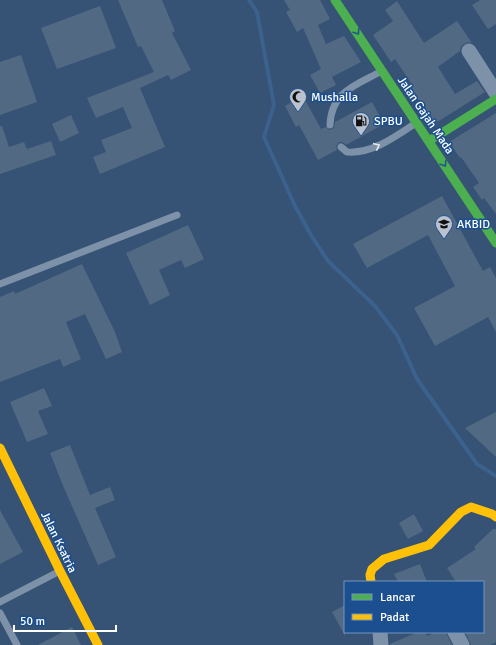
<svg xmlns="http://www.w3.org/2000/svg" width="496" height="645" viewBox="0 0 496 645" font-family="Signika,sans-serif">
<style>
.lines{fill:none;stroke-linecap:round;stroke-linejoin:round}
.stream{stroke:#3b618d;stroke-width:4}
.building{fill:#526984}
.lane{stroke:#7d92a8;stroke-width:7}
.street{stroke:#7d92a8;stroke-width:15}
.fast{stroke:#4caf50;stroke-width:9}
.slow{stroke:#ffc107;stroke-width:9}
.oneway{stroke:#205989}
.oneway2{stroke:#e5e9ee}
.labels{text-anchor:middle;stroke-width:3;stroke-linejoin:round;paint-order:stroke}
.poi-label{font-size:12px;fill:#fff;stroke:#1b4f8f;text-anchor:start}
.street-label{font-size:12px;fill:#fff;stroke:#1b4f8f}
</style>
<rect width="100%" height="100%" fill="#365274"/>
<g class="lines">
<path class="stream" d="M 249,0 L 257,12 L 274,105 L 264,137 L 295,206 L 311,235 L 328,261 L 375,306 L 397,335 L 417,379 L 477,464 L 496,476"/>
</g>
<g class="building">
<path d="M 118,0 L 162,0 L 175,31 L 172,33 L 191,70 L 171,80 L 168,75 L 140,88 L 165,147 L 100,174 L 93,157 L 106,152 L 101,140 L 132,128 L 123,107 L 96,118 L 87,98 L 154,72 L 141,46 L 138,47 Z"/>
<path d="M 284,0 L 320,0 L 330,19 L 318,25 L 326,44 L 344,36 L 361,62 L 332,77 L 336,85 L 320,93 L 310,75 L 321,69 L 303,28 L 297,32 L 286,12 L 290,10 Z"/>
<path d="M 480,0 L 496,0 L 496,24 L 488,29 L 472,5 Z"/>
<path d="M 397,1 L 424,43 L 457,21 L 472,43 L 468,42 L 464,44 L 461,47 L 460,51 L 438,67 L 455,94 L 477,81 L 485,92 L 434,124 L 418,99 L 416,100 L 407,86 L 411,83 L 395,59 L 391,62 L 373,35 L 393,21 L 385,10 Z"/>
<path d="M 100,6 L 116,48 L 57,69 L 41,28 Z"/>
<path d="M 21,55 L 37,102 L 0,115 L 0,62 Z"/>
<path d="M 303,96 L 321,129 L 326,127 L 329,130 L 332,129 L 334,128 L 335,122 L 372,102 L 384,124 L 346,145 L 342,142 L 339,142 L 336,146 L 337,150 L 318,160 L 299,125 L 296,127 L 285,106 Z"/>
<path d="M 496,113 L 496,214 L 484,198 L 482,200 L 473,187 L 479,183 L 461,157 L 460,158 L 449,142 Z"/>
<path d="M 71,115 L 79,133 L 60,142 L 52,124 Z"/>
<path d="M 0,126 L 2,126 L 9,147 L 24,142 L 27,149 L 51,141 L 56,155 L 0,174 Z"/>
<path d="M 442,196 L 483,271 L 490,267 L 496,278 L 496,332 L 488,317 L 435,346 L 414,308 L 455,286 L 428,235 L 367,268 L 353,244 Z"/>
<path d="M 188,225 L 204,259 L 185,268 L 181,260 L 159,270 L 170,295 L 150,305 L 126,253 Z"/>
<path d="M 82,264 L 115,332 L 122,352 L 106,359 L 85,314 L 66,322 L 81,359 L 63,367 L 60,359 L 0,382 L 0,297 L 14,291 L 15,294 Z"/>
<path d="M 44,388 L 52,406 L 38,411 L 48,434 L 27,442 L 10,402 Z"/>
<path d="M 496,412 L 496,457 L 465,428 Z"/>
<path d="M 70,445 L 90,495 L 110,487 L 115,500 L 95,508 L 116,557 L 98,565 L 64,488 L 50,453 Z"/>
<path d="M 0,510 L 23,552 L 0,564 Z"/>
<path d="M 414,514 L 423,531 L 408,539 L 399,523 Z"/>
<path d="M 493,529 L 496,529 L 496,642 L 490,645 L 471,645 L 465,632 L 483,632 L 483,582 L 456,582 L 447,568 L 476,549 L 474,547 Z"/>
<path d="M 420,564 L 427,582 L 398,582 L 394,574 Z"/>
<path d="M 345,605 L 345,636 L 332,612 Z"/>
<path d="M 72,627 L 81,645 L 38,645 Z"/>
<path d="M 418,632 L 425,632 L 427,636 L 436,632 L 446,632 L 452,645 L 390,645 L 390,644 Z"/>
</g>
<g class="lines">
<g class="lane">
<path d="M 330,125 C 331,92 356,85 380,72"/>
<path d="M 341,147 L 347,152 C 372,154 395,137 416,123"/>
<path d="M 0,284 L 177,215"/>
<path d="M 0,602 L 58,572"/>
<path d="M 0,613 L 17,645"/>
</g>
<g class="street">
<path d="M 469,51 L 496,93"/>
<path d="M 380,632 L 381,645"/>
<path d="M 455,632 L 462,645"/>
</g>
<g class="fast">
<path d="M 335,0 L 496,243"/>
<path d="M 429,141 L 496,99"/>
</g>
<g class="slow">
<path d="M 0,448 L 60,571 L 98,645"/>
<path d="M 371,582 L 370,575 L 372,569 L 384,559 L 429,545 L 461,512 L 471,507 L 492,514 L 496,517"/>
</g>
</g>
<defs><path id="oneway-chevron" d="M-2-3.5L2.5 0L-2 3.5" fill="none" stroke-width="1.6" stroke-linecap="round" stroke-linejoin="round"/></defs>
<g class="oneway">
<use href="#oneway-chevron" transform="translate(357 32) rotate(56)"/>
<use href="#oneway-chevron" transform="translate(444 164) rotate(57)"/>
</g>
<use class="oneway2" href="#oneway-chevron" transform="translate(377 146) rotate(-25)"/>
<defs>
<symbol id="mosque-pin" viewBox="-11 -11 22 30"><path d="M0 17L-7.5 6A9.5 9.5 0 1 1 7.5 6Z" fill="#b9c2ce" stroke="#1b4f8f"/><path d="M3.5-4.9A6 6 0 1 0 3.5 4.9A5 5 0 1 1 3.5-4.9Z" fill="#111"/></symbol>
<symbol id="fuel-pin" viewBox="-11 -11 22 30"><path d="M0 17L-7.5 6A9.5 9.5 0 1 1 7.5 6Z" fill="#b9c2ce" stroke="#1b4f8f"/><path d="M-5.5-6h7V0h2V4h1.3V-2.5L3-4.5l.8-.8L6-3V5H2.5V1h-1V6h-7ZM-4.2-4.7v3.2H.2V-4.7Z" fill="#111"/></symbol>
<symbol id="university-pin" viewBox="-11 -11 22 30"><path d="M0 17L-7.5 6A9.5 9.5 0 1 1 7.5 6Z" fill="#b9c2ce" stroke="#1b4f8f"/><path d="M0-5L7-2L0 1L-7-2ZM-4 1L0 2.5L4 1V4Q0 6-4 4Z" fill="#111"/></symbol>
</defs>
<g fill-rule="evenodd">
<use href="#mosque-pin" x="288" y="87" width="20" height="27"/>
<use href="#fuel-pin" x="351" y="111" width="20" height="27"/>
<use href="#university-pin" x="434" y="214" width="20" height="27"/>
</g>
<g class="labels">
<g class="poi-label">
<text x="311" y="101">Mushalla</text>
<text x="374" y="125">SPBU</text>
<text x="457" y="228">AKBID</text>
</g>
<g class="street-label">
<text transform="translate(426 115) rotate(56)" y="4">Jalan Gajah Mada</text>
<text transform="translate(59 542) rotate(64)" y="4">Jalan Ksatria</text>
</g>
</g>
<rect x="344" y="581" width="140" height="52" fill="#1b4f8f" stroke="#7695bc"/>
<rect x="352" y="594" width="20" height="6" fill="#4caf50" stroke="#7695bc"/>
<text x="380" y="601" font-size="12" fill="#ffffff">Lancar</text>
<rect x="352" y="614" width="20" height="6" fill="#ffc107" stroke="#7695bc"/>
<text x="380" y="621" font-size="12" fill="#ffffff">Padat</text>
<path d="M14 625v6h102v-6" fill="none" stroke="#ffffff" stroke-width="2"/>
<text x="20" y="625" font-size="12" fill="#ffffff" stroke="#1b4f8f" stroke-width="3" paint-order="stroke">50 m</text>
</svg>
